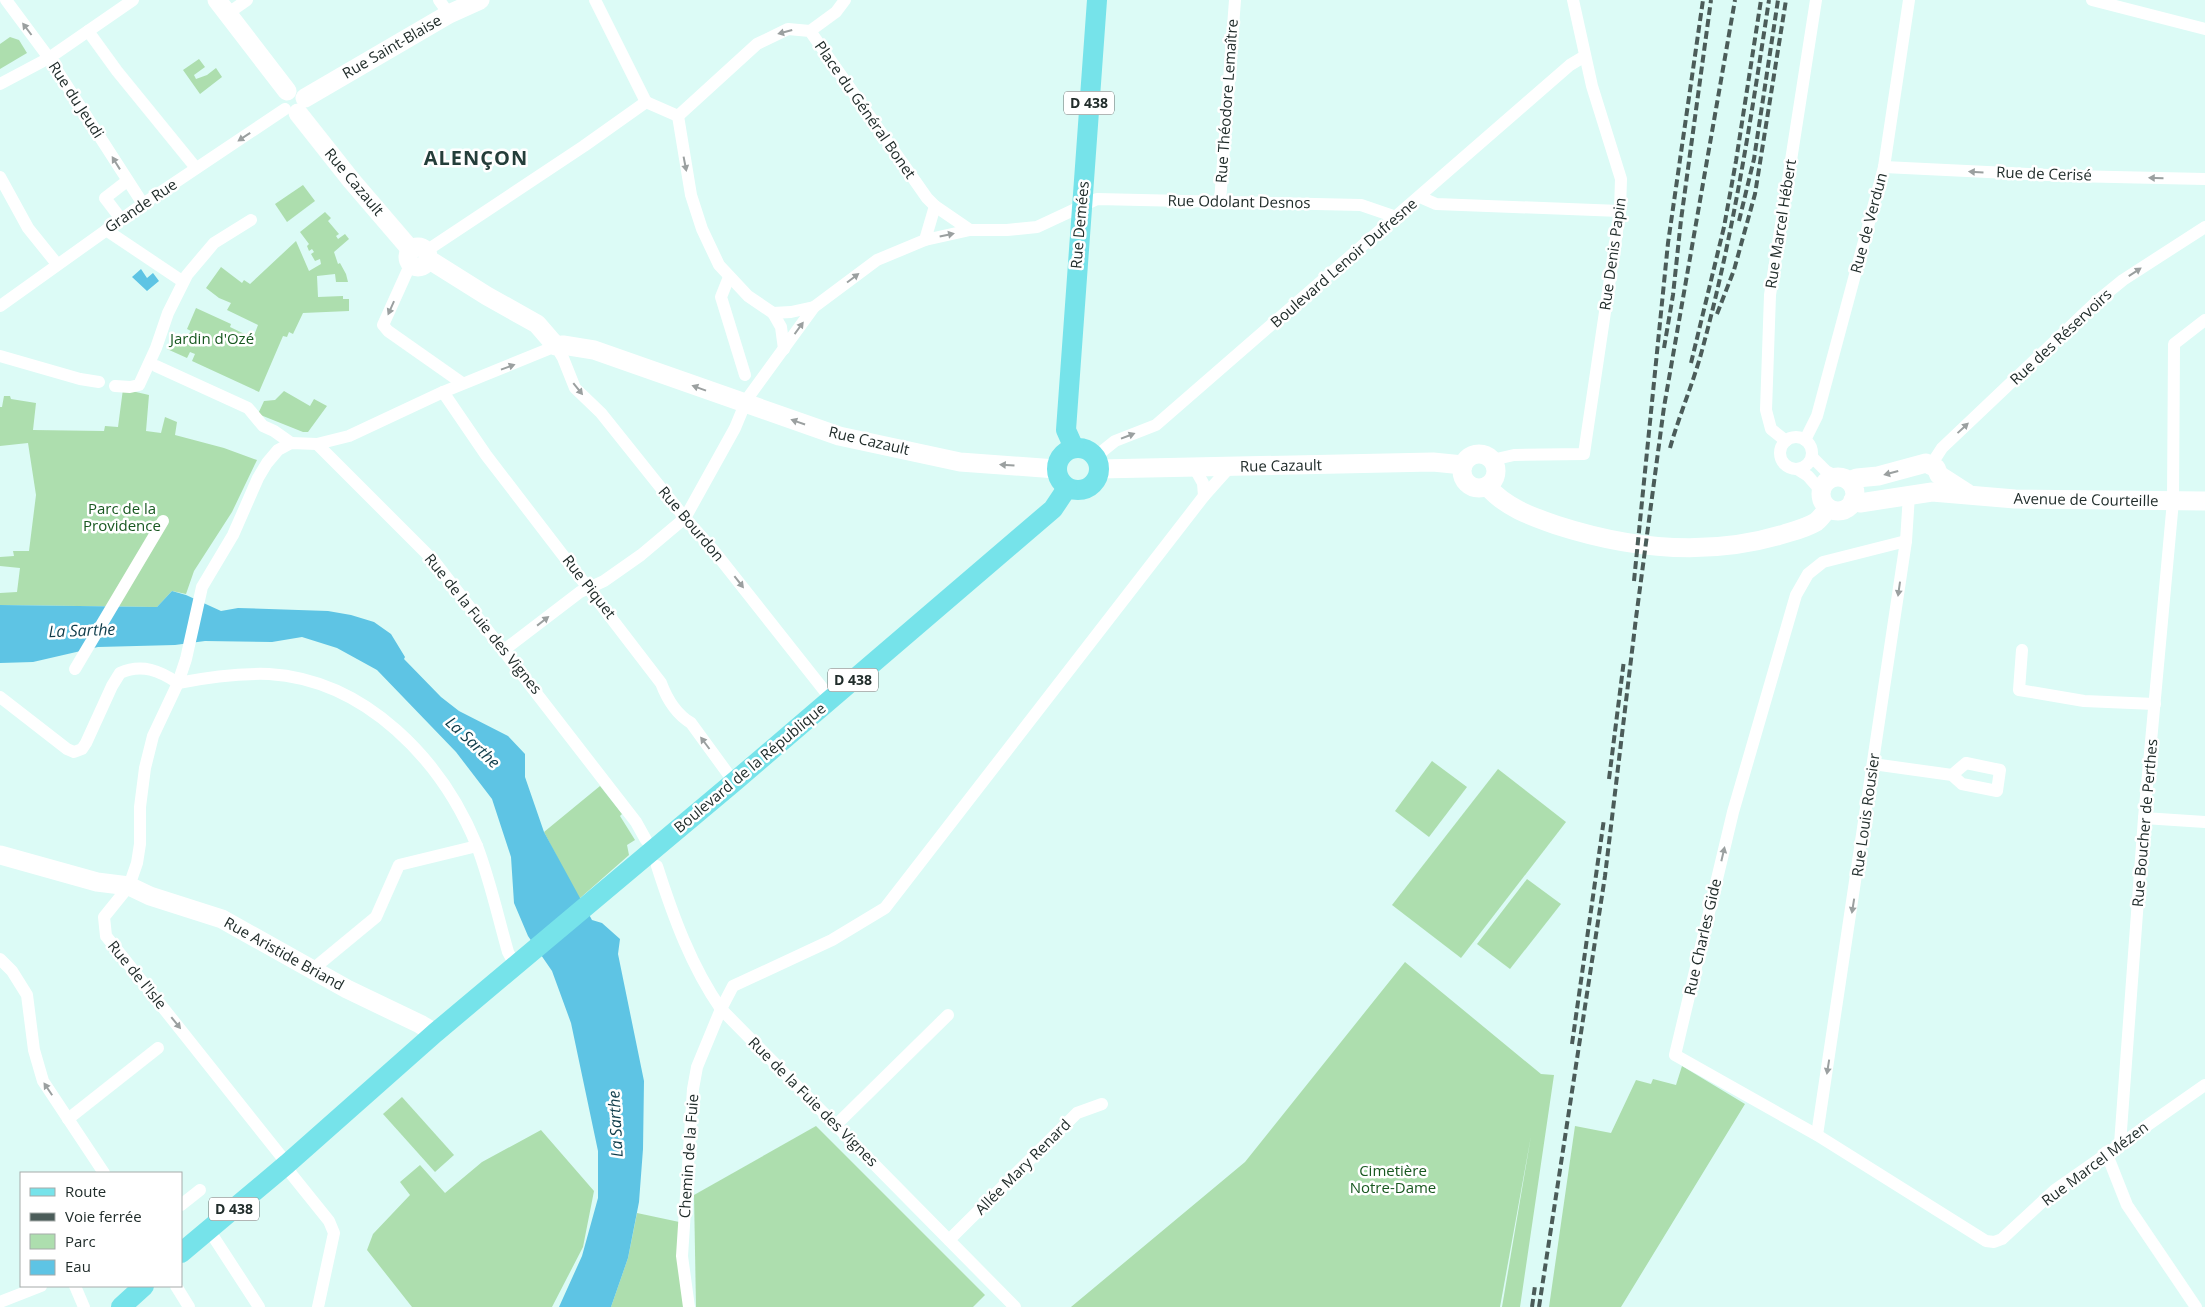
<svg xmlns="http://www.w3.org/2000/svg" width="2205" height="1307" viewBox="0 0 2205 1307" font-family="'Open Sans',sans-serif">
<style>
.green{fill:#addeae}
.water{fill:#5ec4e4}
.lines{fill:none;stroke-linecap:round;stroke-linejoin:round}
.street{stroke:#fff;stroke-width:12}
.secondary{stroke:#fff;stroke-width:19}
.primary{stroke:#76e3ea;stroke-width:20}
.rail{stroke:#4b5c59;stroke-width:4;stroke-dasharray:8 4;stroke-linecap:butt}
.oneway{fill:#9ba0a0}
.labels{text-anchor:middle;stroke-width:5;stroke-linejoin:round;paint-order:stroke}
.shield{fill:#fff;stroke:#646c6b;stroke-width:1}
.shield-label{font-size:14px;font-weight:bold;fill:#212d2b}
.street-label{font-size:15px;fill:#212d2b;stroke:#fff}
.park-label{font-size:15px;fill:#185820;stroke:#fff}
.water-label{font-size:16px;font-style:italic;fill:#0e3c4a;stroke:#fff}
.district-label{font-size:20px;font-weight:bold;letter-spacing:1px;fill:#243e3a;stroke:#fff}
</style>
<rect width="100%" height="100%" fill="#dcfbf6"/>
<g class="green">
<path d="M 10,37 L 19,40 L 27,53 L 0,69 L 0,44 Z"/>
<path d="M 199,59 L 205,67 L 194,75 L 196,79 L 207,75 L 216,68 L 222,77 L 200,94 L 183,70 Z"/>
<path d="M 303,185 L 315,201 L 287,222 L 275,204 Z"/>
<path d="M 325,212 L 331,218 L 328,221 L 339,234 L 336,236 L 338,239 L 345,234 L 349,239 L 334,252 L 338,264 L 340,263 L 346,274 L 348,282 L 336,282 L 335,274 L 317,276 L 318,297 L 343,296 L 343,299 L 349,299 L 349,311 L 303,313 L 293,334 L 289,332 L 287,337 L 283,336 L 259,392 L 192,361 L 195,354 L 190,352 L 187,358 L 167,349 L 170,342 L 179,346 L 184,335 L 187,337 L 191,331 L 187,329 L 196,308 L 231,324 L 230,327 L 253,338 L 258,325 L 227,310 L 231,303 L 219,298 L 206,288 L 221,267 L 242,283 L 244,280 L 250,284 L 296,241 L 309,271 L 321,264 L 320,259 L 315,261 L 311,254 L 314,252 L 312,249 L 309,251 L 307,246 L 309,244 L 300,232 Z"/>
<path d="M 123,389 L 149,395 L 146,431 L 161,433 L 165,417 L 177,422 L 175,435 L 224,448 L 257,460 L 232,512 L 194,571 L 186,594 L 172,591 L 157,607 L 0,605 L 0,593 L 17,592 L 20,568 L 0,566 L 0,557 L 14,556 L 13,551 L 29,551 L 36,495 L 28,443 L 0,446 L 0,407 L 2,407 L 4,396 L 10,396 L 11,399 L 36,403 L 33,430 L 104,431 L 105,426 L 118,427 Z"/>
<path d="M 284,391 L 310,406 L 314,399 L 327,406 L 308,432 L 303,432 L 258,414 L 264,401 L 275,400 Z"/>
<path d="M 1432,761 L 1467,787 L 1429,837 L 1395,811 Z"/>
<path d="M 1498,769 L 1566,822 L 1461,958 L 1392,905 Z"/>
<path d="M 600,786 L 622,814 L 620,816 L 635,840 L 627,845 L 629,855 L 579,899 L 544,832 Z"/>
<path d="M 1527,879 L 1561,904 L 1510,969 L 1477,944 Z"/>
<path d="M 1405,962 L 1541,1074 L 1554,1075 L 1520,1307 L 1502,1307 L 1531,1136 L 1500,1307 L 1071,1307 L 1245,1162 Z"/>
<path d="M 1682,1066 L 1745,1104 L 1621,1307 L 1549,1307 L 1575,1126 L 1611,1133 L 1636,1080 L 1651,1084 L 1653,1079 L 1676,1085 Z"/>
<path d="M 402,1097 L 454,1155 L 435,1172 L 383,1114 Z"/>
<path d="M 816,1126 L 985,1295 L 973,1307 L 696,1307 L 694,1195 Z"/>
<path d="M 541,1130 L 594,1191 L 583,1247 L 552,1307 L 412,1307 L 367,1250 L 373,1234 L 410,1195 L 400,1182 L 420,1165 L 445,1193 L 482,1162 Z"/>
<path d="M 637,1213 L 684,1223 L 689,1307 L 611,1307 L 628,1258 Z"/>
</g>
<g class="water">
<path d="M 141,269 L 147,278 L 153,273 L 159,281 L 147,291 L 132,277 Z"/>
<path d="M 172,591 L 186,595 L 221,611 L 238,608 L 328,611 L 351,615 L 374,622 L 391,634 L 405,657 L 404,659 L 441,697 L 459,711 L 508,736 L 525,754 L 525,777 L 544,832 L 592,920 L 602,923 L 620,939 L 618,954 L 644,1081 L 643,1149 L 639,1202 L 628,1258 L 611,1307 L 559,1307 L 582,1256 L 598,1198 L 598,1151 L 571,1023 L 552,971 L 528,936 L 514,903 L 511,857 L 492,799 L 456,752 L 377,670 L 337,648 L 302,637 L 272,642 L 205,641 L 175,645 L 98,647 L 33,662 L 0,663 L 0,605 L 157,607 Z"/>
</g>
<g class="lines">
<g class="street">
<path d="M 6,0 L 49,58 L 143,204"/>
<path d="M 439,0 L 449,14"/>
<path d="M 595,0 L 646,102"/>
<path d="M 2092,0 L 2205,29"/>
<path d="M 227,14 L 247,0"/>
<path d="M 88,31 L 117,71 L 196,168"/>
<path d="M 810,31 L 836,12 L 845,0"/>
<path d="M 0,84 L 49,58 L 133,0"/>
<path d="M 646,102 L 678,116"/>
<path d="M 678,116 L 691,195 L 702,229 L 719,265 L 748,296 L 773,313 L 791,312 L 814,307 L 877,260 L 925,240 L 970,230 L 1007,230 L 1037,227 L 1097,199 L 1361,205 L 1396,217"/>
<path d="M 678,116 L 757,44 L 788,29 L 810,31 L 927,198 L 935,206 L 970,230"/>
<path d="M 1884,167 L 2069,176 L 2205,179"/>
<path d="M 0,177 L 28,228 L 57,264"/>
<path d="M 1420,197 L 1436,204 L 1620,211"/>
<path d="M 1220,202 L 1235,0"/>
<path d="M 121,219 L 105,198 L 127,181"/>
<path d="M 106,230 L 182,281"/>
<path d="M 925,240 L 935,206"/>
<path d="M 426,251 L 584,146 L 646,102"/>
<path d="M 411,263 L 383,325 L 388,331 L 462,383"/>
<path d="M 729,277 L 721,297 L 745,375"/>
<path d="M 0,306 L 143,204 L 285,109"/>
<path d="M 773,313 L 781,327 L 784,349"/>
<path d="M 0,356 L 80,379 L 99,382"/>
<path d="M 156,366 L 248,408 L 263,426 L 274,431 L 291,443"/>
<path d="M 115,386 L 130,387 L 139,385 L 156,348 L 168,313 L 187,275 L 214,243 L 251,220"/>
<path d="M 443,392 L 486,455 L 661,683 C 667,699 676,714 691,723 L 734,782"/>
<circle cx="1796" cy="453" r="16"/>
<path d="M 1805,440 L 1817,416 L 1884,167 L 1909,0"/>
<path d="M 1786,441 L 1771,429 L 1766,410 L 1770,295 L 1816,0"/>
<path d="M 317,444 L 434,561 L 636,822 L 646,840"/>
<path d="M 1095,457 L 1115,441 L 1156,425 L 1570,65 L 1585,56"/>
<path d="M 1812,457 L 1826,471 L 1838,477"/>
<path d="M 1492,460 L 1514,455 L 1584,454 L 1586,440 L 1620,211 L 1621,179 L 1592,86 L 1573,0"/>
<path d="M 1931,465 L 1942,448 L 2096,302 L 2123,280 L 2205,227"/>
<path d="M 1195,469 L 1203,483 L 1204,496"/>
<path d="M 1797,469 L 1808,476 L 1821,491"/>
<path d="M 1906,541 L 1823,562 L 1808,574 L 1796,595 L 1733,812 L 1675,1055 L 1817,1135 L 1986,1241 L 1994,1242 L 2002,1239 L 2055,1190 L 2205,1085"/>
<path d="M 504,650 L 580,592 L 604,581 L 641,555 L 685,518 L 735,428 L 747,399 L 814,307"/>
<path d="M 2022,650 L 2019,690 L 2084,701 L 2155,704"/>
<path d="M 75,669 L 163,521"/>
<path d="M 178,683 C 208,677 238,673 269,674 C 366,680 442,760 477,846 C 490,880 498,917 508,952 L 515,965"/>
<path d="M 0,697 L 67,749 L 74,752 L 82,749 L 86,743 L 112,686 L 120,673 C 142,663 160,671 178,683"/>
<path d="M 1873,764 L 1952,775 L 1962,784 L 1997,791 L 2000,770 L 1966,763 L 1952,775"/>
<path d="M 2144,818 L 2205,822"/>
<path d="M 657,866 C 673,916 691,966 721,1009 L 1015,1307"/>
<path d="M 0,959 L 12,971 L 27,995 L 34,1050 L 43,1081 L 104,1173"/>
<path d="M 313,969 L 376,917 L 399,865 L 477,846"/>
<path d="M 68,1119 L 158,1048"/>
<path d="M 836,1125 L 948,1015"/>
<path d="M 1817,1135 L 1906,541 L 1909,495"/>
<path d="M 2120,1144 L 2144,818 L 2173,501 L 2174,344 L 2205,320"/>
<path d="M 2106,1152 L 2127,1205 L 2196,1307"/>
<path d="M 181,1205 L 200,1190"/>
<path d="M 209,1230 L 259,1307"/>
<path d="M 949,1240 L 1077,1113 L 1102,1104"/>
<path d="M 75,1286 L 84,1307"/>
<path d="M 176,1286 L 189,1307"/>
<path d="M 0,1302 L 41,1286"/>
<path d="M 318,1307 L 334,1233 L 329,1221 L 292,1175 L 281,1156 L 106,936 L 104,917 L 129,886 L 137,863 L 140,844 L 140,807 L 145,768 L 153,736 L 178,683 L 186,659 L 202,587 L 233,535 L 258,478 L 267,463 L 278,450 L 291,443 L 317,444 L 349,436 L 443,392 L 556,346 L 563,358 L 575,388 L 601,413 L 685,518 L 714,551 L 831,699"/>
<path d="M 689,1307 L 682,1256 L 693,1089 L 697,1067 L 721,1009 L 733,986 L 832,940 L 885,908 L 1204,496 L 1229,468"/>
</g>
<g class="secondary">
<path d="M 217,0 L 287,91"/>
<path d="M 305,98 L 449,14 L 480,0"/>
<path d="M 298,113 L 351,180 L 411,250"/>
<circle cx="418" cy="257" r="10"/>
<path d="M 428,259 L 487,296 L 537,324 L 556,346 L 563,345 L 594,350 L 839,436 L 960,462 L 1056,469"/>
<circle cx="1479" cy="471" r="17"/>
<path d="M 1099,469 L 1433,462 L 1463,465"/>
<circle cx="1838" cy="494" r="17"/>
<path d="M 1849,481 L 1857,478 L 1878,476 L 1926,463 L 1936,468 L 1939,475 L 1967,493"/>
<path d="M 1487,486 C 1505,507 1530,516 1556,525 C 1630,549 1709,557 1784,534 C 1794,531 1806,528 1816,522 C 1821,518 1825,512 1828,508"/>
<path d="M 1853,500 L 1860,503 L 1932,492 L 2015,499 L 2205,501"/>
<path d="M 0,855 L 97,882 L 129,886 L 150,896 L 222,919 L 347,989 L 420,1024 L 435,1033"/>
</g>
<g class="primary">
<circle cx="1078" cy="469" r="21"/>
<path d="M 1074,448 L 1066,430 L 1097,0"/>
<path d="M 181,1253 L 287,1164 L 435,1033 L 734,782 L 1053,509 L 1067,488"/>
<path d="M 121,1307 L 144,1286"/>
</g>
<g class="rail">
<path d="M 1739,221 L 1754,159 L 1778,0"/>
<path d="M 1717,314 L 1734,270 L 1755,194 L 1786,0"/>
<path d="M 1664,348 L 1673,295 L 1681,220 L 1711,0"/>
<path d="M 1691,363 L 1724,227 L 1736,161 L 1761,0"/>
<path d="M 1670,448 C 1679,416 1692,386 1701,354 C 1733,238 1751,119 1769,0"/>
<path d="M 1634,581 L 1668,243 L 1703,0"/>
<path d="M 1609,779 L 1624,660"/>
<path d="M 1572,1044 L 1604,819"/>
<path d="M 1532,1307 L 1535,1286"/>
<path d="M 1539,1307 L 1605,876 L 1636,618 L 1664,407 L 1735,0"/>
</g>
</g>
<defs><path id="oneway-solid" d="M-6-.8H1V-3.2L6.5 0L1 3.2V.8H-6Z" transform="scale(1.25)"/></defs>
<g class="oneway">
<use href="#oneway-solid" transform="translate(27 29) rotate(-127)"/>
<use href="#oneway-solid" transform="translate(785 32) rotate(165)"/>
<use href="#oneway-solid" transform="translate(244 137) rotate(146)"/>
<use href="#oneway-solid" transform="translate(116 163) rotate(-122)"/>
<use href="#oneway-solid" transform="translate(685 164) rotate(79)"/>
<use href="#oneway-solid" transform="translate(1976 172) rotate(-177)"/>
<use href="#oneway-solid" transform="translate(2156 178) rotate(-179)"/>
<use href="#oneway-solid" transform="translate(947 235) rotate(-12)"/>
<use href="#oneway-solid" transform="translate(2135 272) rotate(-33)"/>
<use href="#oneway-solid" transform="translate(853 278) rotate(-37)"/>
<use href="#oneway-solid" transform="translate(391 308) rotate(114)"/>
<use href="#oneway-solid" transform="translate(799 328) rotate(-54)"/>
<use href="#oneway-solid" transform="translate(508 367) rotate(-20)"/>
<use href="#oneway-solid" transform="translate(699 388) rotate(-160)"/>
<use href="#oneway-solid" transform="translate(578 389) rotate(51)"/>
<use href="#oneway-solid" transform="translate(798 422) rotate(-161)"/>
<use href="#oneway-solid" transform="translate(1963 428) rotate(-43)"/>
<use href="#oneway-solid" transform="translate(1128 436) rotate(-21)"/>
<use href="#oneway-solid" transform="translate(1007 465) rotate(-176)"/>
<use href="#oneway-solid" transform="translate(1891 473) rotate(165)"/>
<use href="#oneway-solid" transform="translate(739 582) rotate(52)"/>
<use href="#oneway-solid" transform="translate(1899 589) rotate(98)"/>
<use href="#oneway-solid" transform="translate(543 621) rotate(-38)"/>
<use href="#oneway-solid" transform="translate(705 743) rotate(-127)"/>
<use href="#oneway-solid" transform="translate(1723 854) rotate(-77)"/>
<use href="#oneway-solid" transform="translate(1853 906) rotate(99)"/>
<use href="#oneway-solid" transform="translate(176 1023) rotate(51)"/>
<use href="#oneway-solid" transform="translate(1828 1067) rotate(99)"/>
<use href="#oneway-solid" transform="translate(48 1089) rotate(-124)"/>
</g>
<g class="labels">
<g class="shield">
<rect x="1064" y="91.5" width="50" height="23" rx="4"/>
<rect x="828" y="668.5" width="50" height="23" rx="4"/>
<rect x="209" y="1197.5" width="50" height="23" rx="4"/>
</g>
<g class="shield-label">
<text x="1089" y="108">D 438</text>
<text x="853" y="685">D 438</text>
<text x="234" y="1214">D 438</text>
</g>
<g class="street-label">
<text transform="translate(392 47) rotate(-30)" y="5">Rue Saint-Blaise</text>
<text transform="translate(76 100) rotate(57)" y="5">Rue du Jeudi</text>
<text transform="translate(1227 101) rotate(-86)" y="5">Rue Théodore Lemaître</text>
<text transform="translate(865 110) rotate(55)" y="5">Place du Général Bonet</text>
<text transform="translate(2044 174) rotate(2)" y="5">Rue de Cerisé</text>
<text transform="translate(354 182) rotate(50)" y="5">Rue Cazault</text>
<text transform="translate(1239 202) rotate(1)" y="5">Rue Odolant Desnos</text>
<text transform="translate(141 206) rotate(-34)" y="5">Grande Rue</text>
<text transform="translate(1869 223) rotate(-75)" y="5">Rue de Verdun</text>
<text transform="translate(1781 224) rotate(-81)" y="5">Rue Marcel Hébert</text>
<text transform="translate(1080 225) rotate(-85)" y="5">Rue Demées</text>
<text transform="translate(1613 254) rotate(-82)" y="5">Rue Denis Papin</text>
<text transform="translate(1344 263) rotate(-41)" y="5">Boulevard Lenoir Dufresne</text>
<text transform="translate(2061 337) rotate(-43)" y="5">Rue des Réservoirs</text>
<text transform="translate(869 441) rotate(13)" y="5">Rue Cazault</text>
<text transform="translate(1281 466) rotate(-1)" y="5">Rue Cazault</text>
<text transform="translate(2086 500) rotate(1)" y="5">Avenue de Courteille</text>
<text transform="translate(691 524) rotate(50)" y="5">Rue Bourdon</text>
<text transform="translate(589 587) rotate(52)" y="5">Rue Piquet</text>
<text transform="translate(483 624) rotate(51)" y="5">Rue de la Fuie des Vignes</text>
<text transform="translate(750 768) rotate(-40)" y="5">Boulevard de la République</text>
<text transform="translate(1866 815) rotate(-82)" y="5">Rue Louis Rousier</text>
<text transform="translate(2145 823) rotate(-85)" y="5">Rue Boucher de Perthes</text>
<text transform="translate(1703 937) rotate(-77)" y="5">Rue Charles Gide</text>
<text transform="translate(284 954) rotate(29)" y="5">Rue Aristide Briand</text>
<text transform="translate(137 975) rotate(51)" y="5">Rue de l'Isle</text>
<text transform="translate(813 1102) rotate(45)" y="5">Rue de la Fuie des Vignes</text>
<text transform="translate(689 1156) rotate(-86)" y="5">Chemin de la Fuie</text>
<text transform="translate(2095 1164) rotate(-37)" y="5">Rue Marcel Mézen</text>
<text transform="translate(1023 1167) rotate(-45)" y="5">Allée Mary Renard</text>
</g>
<g class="park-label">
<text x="212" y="344">Jardin d'Ozé</text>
<text x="122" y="514">Parc de la<tspan x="122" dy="17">Providence</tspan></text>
<text x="1393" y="1176">Cimetière<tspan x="1393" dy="17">Notre-Dame</tspan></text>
</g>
<g class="water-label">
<text transform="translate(82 630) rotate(-2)" y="6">La Sarthe</text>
<text transform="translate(473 742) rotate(43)" y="6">La Sarthe</text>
<text transform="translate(615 1124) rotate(-93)" y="6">La Sarthe</text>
</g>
<g class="district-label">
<text x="476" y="165">ALENÇON</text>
</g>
</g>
<rect x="20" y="1172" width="162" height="115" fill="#ffffff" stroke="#a6abaa"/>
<rect x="30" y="1188" width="25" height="8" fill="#76e3ea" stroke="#a6abaa"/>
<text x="65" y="1197" font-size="15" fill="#212d2b">Route</text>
<rect x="30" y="1213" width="25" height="8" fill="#4b5c59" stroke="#a6abaa"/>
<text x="65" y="1222" font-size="15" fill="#212d2b">Voie ferrée</text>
<rect x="30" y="1234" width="25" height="15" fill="#addeae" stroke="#a6abaa"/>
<text x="65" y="1247" font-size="15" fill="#212d2b">Parc</text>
<rect x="30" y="1260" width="25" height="15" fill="#5ec4e4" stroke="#a6abaa"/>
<text x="65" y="1272" font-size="15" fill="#212d2b">Eau</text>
</svg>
